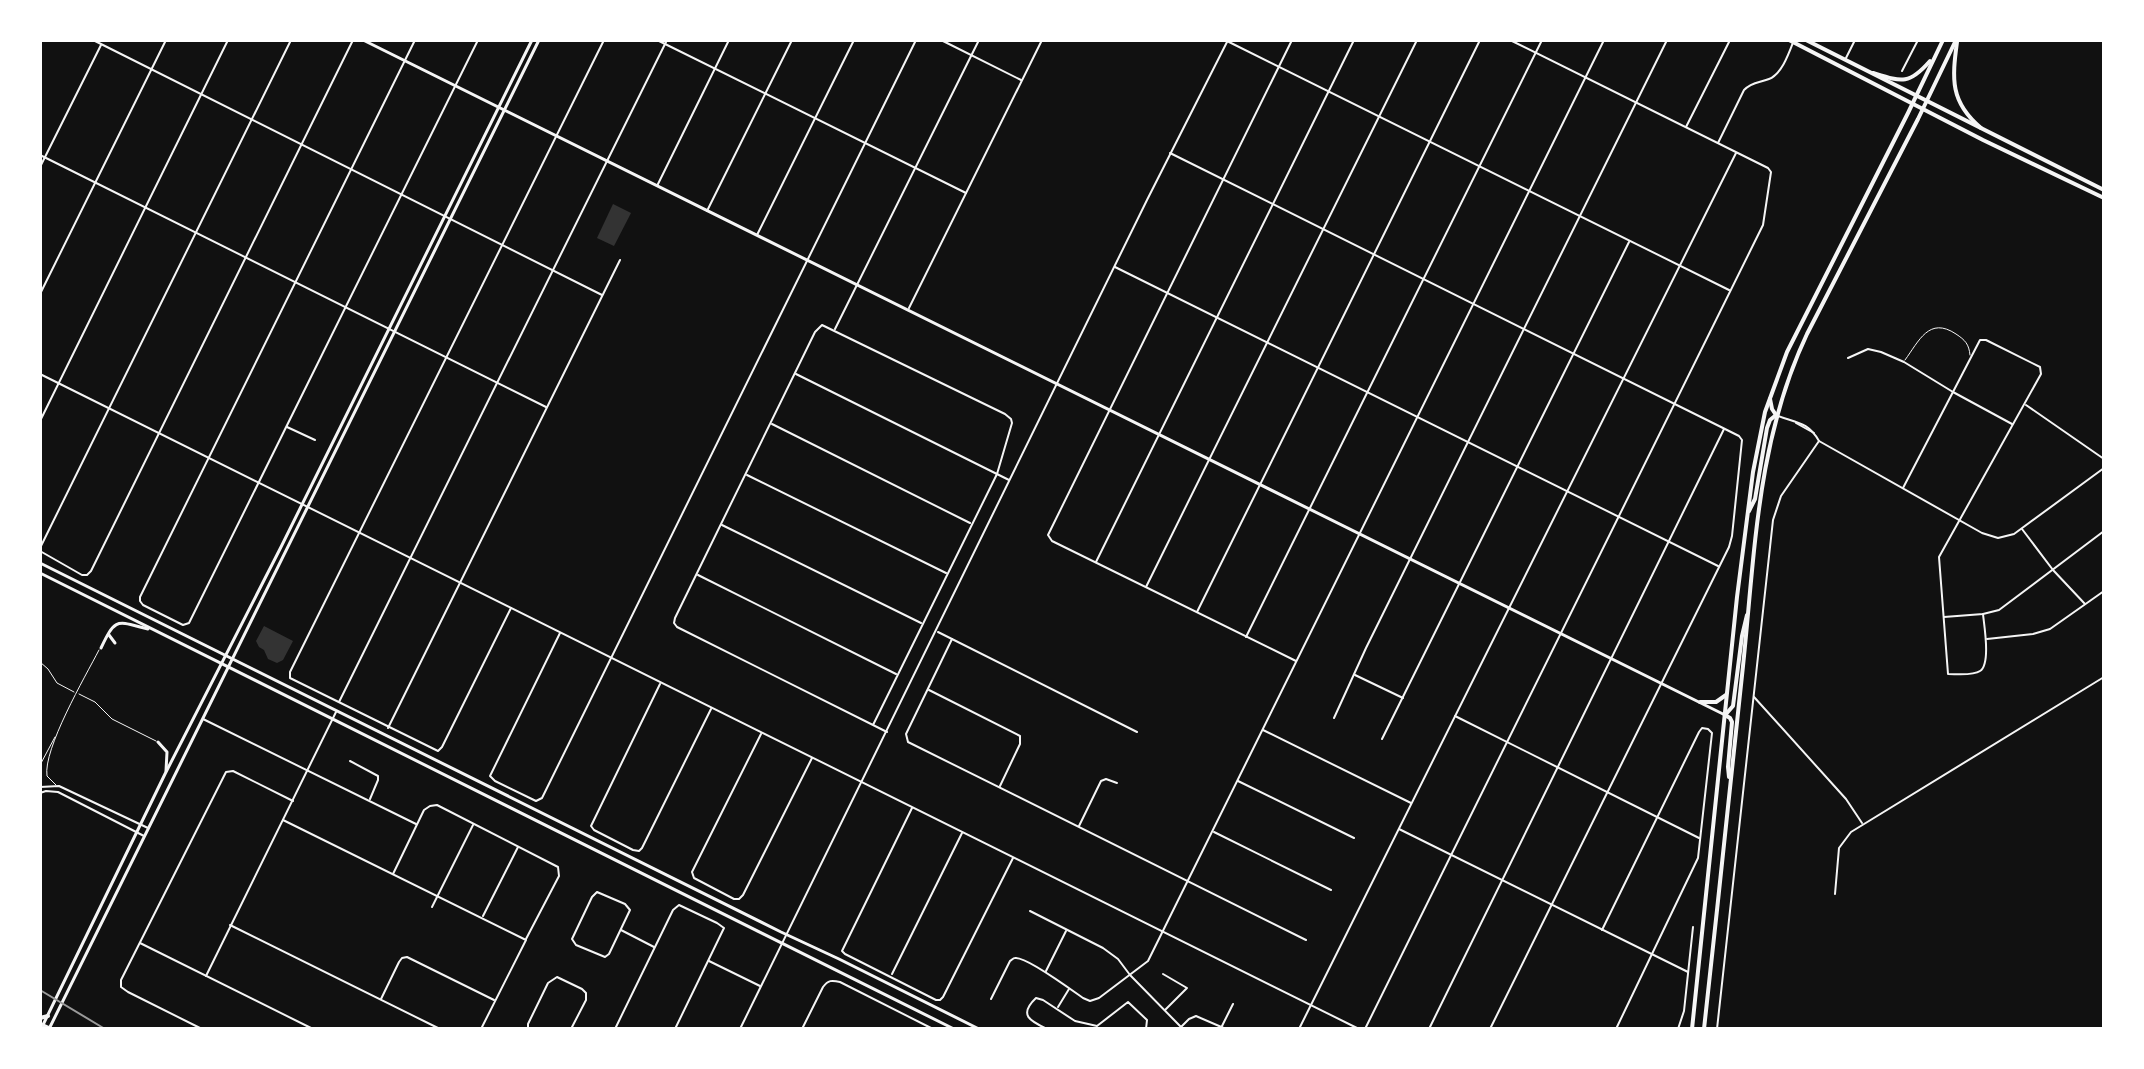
<svg xmlns="http://www.w3.org/2000/svg" width="2144" height="1069" viewBox="0 0 2144 1069" font-family="Quicksand,sans-serif">
<style>
.water{fill:#333}
.lines{fill:none;stroke-linecap:round;stroke-linejoin:round}
.service{stroke:#f5f5f5;stroke-width:1}
.minor{stroke:#f5f5f5;stroke-width:2}
.tertiary{stroke:#f5f5f5;stroke-width:3}
.secondary{stroke:#f5f5f5;stroke-width:3}
.primary{stroke:#f5f5f5;stroke-width:4}
.trunk{stroke:#f5f5f5;stroke-width:4}
.motorway{stroke:#f5f5f5;stroke-width:4}
.rail{stroke:#9a9a9a;stroke-width:2}
</style>
<rect width="100%" height="100%" fill="#111"/>
<g class="water">
<path d="M 613,204 L 631,213 L 614,246 L 597,238 Z"/>
<path d="M 264,626 L 293,641 L 283,660 L 277,663 L 268,659 L 264,650 L 259,647 L 256,641 Z"/>
</g>
<g class="lines">
<g class="service">
<path d="M 1905,360 C 1919,341 1929,316 1956,334 C 1965,340 1969,344 1970,355"/>
<path d="M 40,662 L 48,669 L 57,683 L 74,692"/>
<path d="M 79,694 L 95,702 L 112,719 L 156,741"/>
<path d="M 40,765 L 55,737"/>
<path d="M 56,785 L 47,776 C 43,749 85,677 99,650"/>
</g>
<g class="minor">
<path d="M 93,40 L 602,295"/>
<path d="M 415,40 L 140,597 L 140,601 L 143,605 L 183,625 L 189,623 L 478,40"/>
<path d="M 657,40 L 966,193"/>
<path d="M 941,40 L 1021,80"/>
<path d="M 1225,40 L 1729,290"/>
<path d="M 1292,40 L 1048,535 L 1052,541 L 1296,661"/>
<path d="M 40,42 L 41,40"/>
<path d="M 1846,58 L 1855,40"/>
<path d="M 1902,71 L 1918,40"/>
<path d="M 1686,127 L 1730,40"/>
<path d="M 1718,143 L 1744,90 C 1752,82 1759,83 1769,79 C 1782,74 1789,53 1794,40"/>
<path d="M 1170,153 L 1721,427 L 1739,436 L 1742,440 L 1732,536 L 1729,547 L 1490,1029"/>
<path d="M 40,155 L 546,407"/>
<path d="M 40,167 L 101,45"/>
<path d="M 657,186 L 729,40"/>
<path d="M 707,211 L 792,40"/>
<path d="M 757,235 L 854,40"/>
<path d="M 1115,267 L 1718,566"/>
<path d="M 40,294 L 166,40"/>
<path d="M 909,308 L 1042,40"/>
<path d="M 835,329 L 979,40"/>
<path d="M 1848,358 L 1868,349 L 1881,352 L 1904,362 L 1953,392 L 2012,424"/>
<path d="M 40,374 L 1359,1029"/>
<path d="M 796,374 L 1009,480"/>
<path d="M 2026,405 L 2104,459"/>
<path d="M 1778,416 C 1797,423 1808,422 1819,441 L 1982,533 L 1998,538 L 2014,534 L 2104,468"/>
<path d="M 40,421 L 228,40"/>
<path d="M 1796,423 L 1814,433"/>
<path d="M 772,424 L 970,523"/>
<path d="M 287,427 L 315,440"/>
<path d="M 747,475 L 946,573"/>
<path d="M 1903,488 L 1980,340 L 1986,340 L 2040,367 L 2041,374 L 1939,557 L 1948,674 C 1957,674 1973,676 1980,671 C 1991,664 1984,625 1983,614"/>
<path d="M 722,525 L 921,623"/>
<path d="M 2022,529 L 2053,570 L 2085,604"/>
<path d="M 40,548 L 291,40"/>
<path d="M 40,551 L 82,575 L 87,575 L 91,571 L 353,40"/>
<path d="M 1096,562 L 1354,40"/>
<path d="M 698,575 L 896,674"/>
<path d="M 1146,587 L 1417,40"/>
<path d="M 511,608 L 442,747 L 438,751 L 290,678 L 290,672 L 604,40"/>
<path d="M 1197,612 L 1480,40"/>
<path d="M 1944,617 L 1983,614 L 1999,610 L 2104,531"/>
<path d="M 938,632 L 1137,732"/>
<path d="M 560,633 L 490,776 L 495,781 L 536,801 L 542,798 L 916,40"/>
<path d="M 1246,637 L 1542,40"/>
<path d="M 952,639 L 906,734 L 908,742 L 1306,940"/>
<path d="M 1987,639 L 2033,634 L 2050,629 L 2104,591"/>
<path d="M 1355,675 L 1403,698"/>
<path d="M 660,684 L 591,826 L 594,830 L 633,850 L 639,851 L 642,848 L 711,709"/>
<path d="M 929,690 L 1020,736 L 1020,744 L 1000,786"/>
<path d="M 1754,697 L 1846,799 L 1862,823"/>
<path d="M 339,702 L 667,40"/>
<path d="M 1455,716 L 1699,838"/>
<path d="M 1334,718 L 1366,648 L 1667,40"/>
<path d="M 203,719 L 416,824"/>
<path d="M 873,725 L 997,474 L 1012,423 L 1011,419 L 1005,414 L 822,325 L 815,332 L 675,618 L 674,623 L 677,627 L 887,732"/>
<path d="M 388,728 L 620,260"/>
<path d="M 1263,730 L 1411,803"/>
<path d="M 761,734 L 692,872 L 694,878 L 734,899 L 739,899 L 743,895 L 812,758"/>
<path d="M 1382,739 L 1629,242"/>
<path d="M 350,761 L 378,776 L 378,780 L 370,799"/>
<path d="M 1238,781 L 1354,838"/>
<path d="M 40,787 L 59,786 L 148,828"/>
<path d="M 40,793 L 46,791 L 58,792 L 144,836"/>
<path d="M 912,808 L 842,951 L 845,954 L 936,1000 L 940,1000 L 943,997 L 1013,858"/>
<path d="M 283,820 L 526,940 L 481,1029"/>
<path d="M 1079,826 L 1101,781 L 1106,779 L 1117,783"/>
<path d="M 1399,829 L 1688,972"/>
<path d="M 1214,832 L 1331,890"/>
<path d="M 393,874 L 424,810 L 430,806 L 437,805 L 558,867 L 559,876 L 526,939"/>
<path d="M 597,892 L 625,904 L 630,910 L 609,954 L 605,957 L 576,945 L 572,939 L 592,897 Z"/>
<path d="M 1835,894 L 1839,848 L 1851,832 L 2104,677"/>
<path d="M 432,907 L 473,825"/>
<path d="M 1030,911 L 1103,948 L 1118,959 L 1130,975 L 1181,1027"/>
<path d="M 483,916 L 518,847"/>
<path d="M 230,925 L 440,1029"/>
<path d="M 621,930 L 654,947"/>
<path d="M 1602,930 L 1699,732 L 1702,728 L 1708,729 L 1712,733 L 1698,858 L 1616,1029"/>
<path d="M 140,943 L 313,1029"/>
<path d="M 709,961 L 760,986"/>
<path d="M 1046,971 L 1066,931"/>
<path d="M 892,974 L 962,833"/>
<path d="M 1163,974 L 1187,988 L 1165,1010"/>
<path d="M 206,976 L 336,712"/>
<path d="M 381,999 L 399,962 L 402,958 L 407,957 L 494,1000"/>
<path d="M 991,999 L 1010,961 C 1012,960 1013,958 1015,958 C 1026,956 1073,991 1083,998 L 1090,1001 L 1099,998 L 1148,961 L 1604,40"/>
<path d="M 1058,1007 L 1069,989"/>
<path d="M 1222,1026 L 1233,1004"/>
<path d="M 202,1029 L 128,992 L 121,987 L 121,980 L 226,772 L 233,771 L 293,801"/>
<path d="M 528,1029 L 528,1024 L 548,983 L 557,977 L 582,989 L 586,993 L 586,1000 L 571,1029"/>
<path d="M 615,1029 L 673,910 L 679,905 L 717,923 L 724,928 L 675,1029"/>
<path d="M 740,1029 L 1147,200 L 1228,40"/>
<path d="M 802,1029 L 823,987 C 828,980 832,980 840,982 L 933,1029"/>
<path d="M 1047,1029 C 1030,1021 1018,1015 1036,998 L 1043,1000 L 1075,1021 L 1097,1026 L 1128,1002 L 1147,1020 L 1146,1029"/>
<path d="M 1179,1029 L 1189,1019 L 1196,1016 L 1226,1029"/>
<path d="M 1299,1029 L 1736,153"/>
<path d="M 1365,1029 L 1763,225 L 1771,172 L 1768,168 L 1510,40"/>
<path d="M 1429,1029 L 1724,429"/>
<path d="M 1678,1029 L 1684,1011 L 1693,927"/>
<path d="M 1717,1029 L 1773,520 L 1781,496 L 1819,441"/>
</g>
<path class="tertiary" d="M 363,40 L 1725,715"/>
<g class="secondary">
<path d="M 40,563 L 781,932 L 839,959 L 979,1029"/>
<path d="M 40,573 L 954,1029"/>
<path d="M 109,635 L 115,643"/>
<path d="M 101,648 C 116,617 116,621 148,629"/>
<path d="M 158,742 L 167,752 L 166,771"/>
<path d="M 41,1029 L 165,774 L 281,547 L 532,40"/>
<path d="M 49,1029 L 539,40"/>
</g>
<g class="primary">
<path d="M 1789,40 L 1983,140 L 2104,198"/>
<path d="M 1806,40 L 2104,190"/>
</g>
<g class="trunk">
<path d="M 1957,42 C 1952,79 1950,102 1981,128"/>
<path d="M 1873,73 C 1902,82 1909,85 1930,61"/>
<path d="M 1770,399 L 1772,409 L 1776,415"/>
<path d="M 1749,511 L 1755,499 L 1767,428 L 1770,420 L 1776,415"/>
<path d="M 1700,702 L 1716,702 L 1726,695"/>
<path d="M 1726,714 L 1733,706 L 1742,636 L 1747,615"/>
<path d="M 1725,715 L 1730,718 L 1732,722 L 1728,767 L 1729,777"/>
<path d="M 1692,1029 L 1737,597 L 1753,472 L 1765,412 L 1787,352 L 1908,113 L 1943,40"/>
<path d="M 1704,1029 C 1717,908 1731,787 1743,666 C 1755,551 1757,440 1807,334 L 1918,119 L 1956,40"/>
</g>
<g class="motorway">
<path d="M 40,1018 L 48,1016"/>
<path d="M 40,1024 L 51,1029"/>
</g>
<path class="rail" d="M 40,990 L 105,1029"/>
</g>
<rect width="2144" height="1069" fill="none" stroke="#ffffff" stroke-width="84"/>
</svg>
